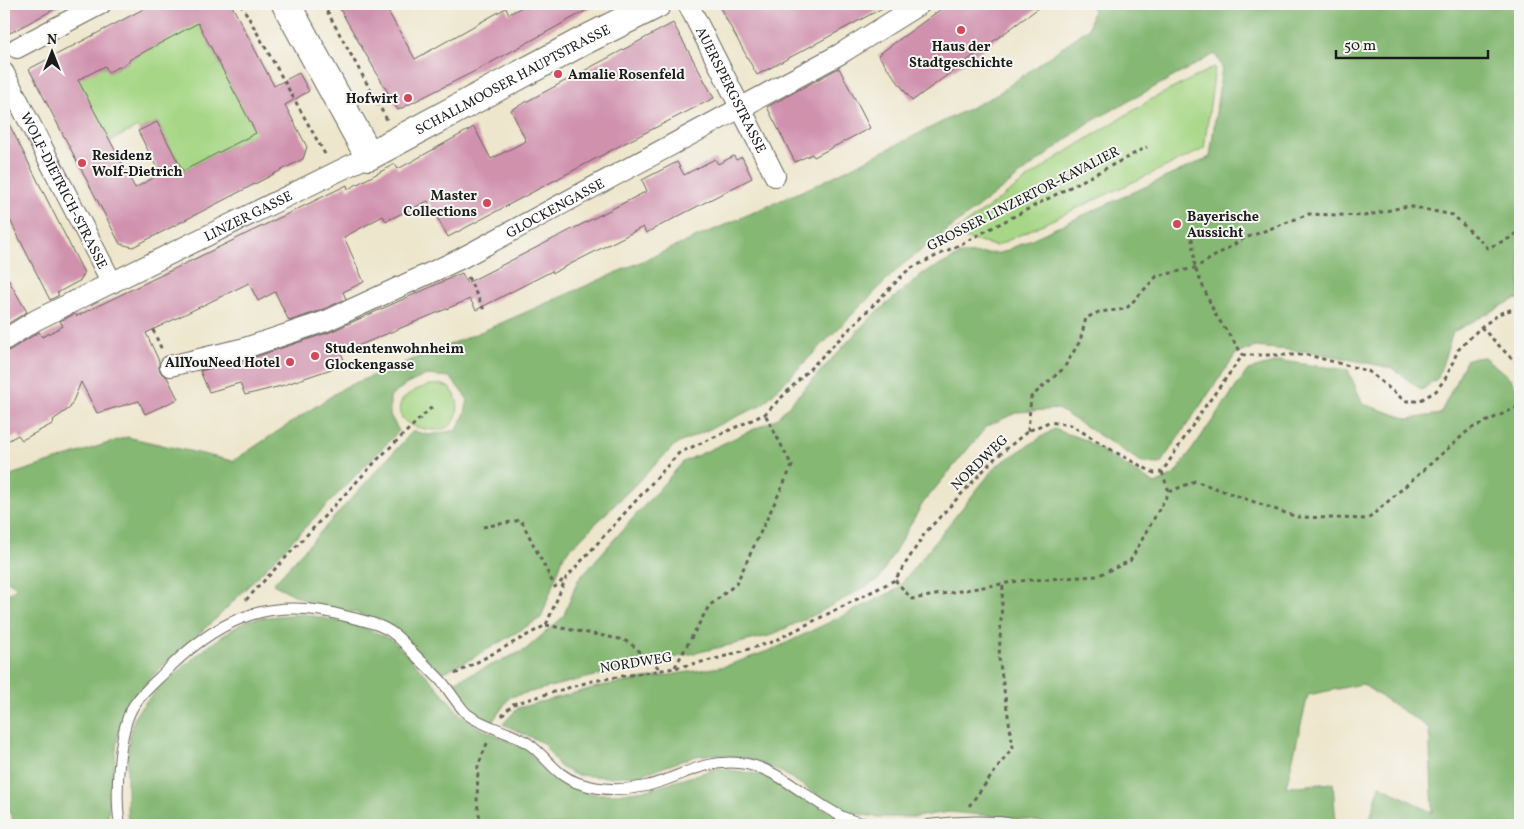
<svg xmlns="http://www.w3.org/2000/svg" width="1524" height="829" viewBox="0 0 1524 829" font-family="Vollkorn,serif">
<style>
.green{fill:#a7d786;stroke:#627a51}
.forest{fill:#85b873;stroke:#506a48}
.building{fill:#d091ad;fill-rule:evenodd}
.lines{fill:none;stroke-linecap:round;stroke-linejoin:round}
.lane-casing{stroke:#66635a;stroke-width:12}
.street-casing{stroke:#66635a;stroke-width:22}
.secondary-casing{stroke:#66635a;stroke-width:30}
.path{stroke:#66635a;stroke-width:3;stroke-dasharray:4 4;stroke-linecap:butt}
.lane{stroke:#fff;stroke-width:10}
.street{stroke:#fff;stroke-width:20}
.secondary{stroke:#fff;stroke-width:28}
.poi-dot{fill:#d1495b;stroke:#f6f6f2;stroke-width:2}
.labels{text-anchor:middle;stroke-width:4;stroke-linejoin:round;paint-order:stroke}
.poi-label{font-size:14px;font-weight:bold;fill:#1c1c1c;stroke:#f6f6f2;text-anchor:start}
.street-label{font-size:14px;fill:#1c1c1c;stroke:#f6f6f2}
</style>
<rect width="100%" height="100%" fill="#f6f6f2"/>
<filter id="ink" filterUnits="userSpaceOnUse"><feTurbulence type="fractalNoise" baseFrequency=".02" numOctaves="2"/><feDisplacementMap in="SourceGraphic" scale="10" xChannelSelector="R" yChannelSelector="G"/><feConvolveMatrix kernelMatrix="1 2 1 2 8 2 1 2 1" color-interpolation-filters="sRGB"/></filter>
<filter id="wash" filterUnits="userSpaceOnUse"><feTurbulence type="fractalNoise" baseFrequency=".0096" numOctaves="4" result="noise"/><feDisplacementMap in="SourceGraphic" scale="20" xChannelSelector="R" yChannelSelector="G"/><feGaussianBlur stdDeviation="1.12" result="paint"/><feColorMatrix in="noise" values="0 0 0 0 0 0 0 0 0 0 0 0 0 0 0 0 0 1.4 0 .05"/><feComposite in="paint" operator="in"/></filter>
<g filter="url(#wash)">
<rect width="100%" height="100%" fill="#eee6cc"/>
<g class="green">
<path d="M 201,15 L 209,44 L 251,123 L 263,135 L 231,146 L 183,171 L 157,122 L 140,130 L 138,127 L 110,141 L 73,81 L 105,66 L 109,72 L 129,62 L 129,60 L 173,36 Z"/>
<path d="M 1215,67 L 1204,149 L 996,246 L 950,235 L 1058,157 L 1152,99 Z"/>
<path d="M 431,385 C 435,385 440,384 443,385 C 461,389 463,421 446,428 C 438,432 424,429 416,427 C 410,425 403,421 401,416 C 393,398 417,388 431,385 Z"/>
</g>
<g class="forest">
<path d="M 1094,4 L 1520,4 L 1520,299 L 1513,300 L 1453,332 L 1438,378 L 1422,390 L 1392,368 L 1312,352 L 1255,347 L 1236,354 L 1160,464 L 1143,463 L 1058,409 L 1018,412 L 987,426 L 923,503 L 878,580 L 818,613 L 769,636 L 582,679 L 510,697 L 492,722 L 470,709 L 451,683 L 525,650 L 563,617 L 578,580 L 683,462 L 776,419 L 869,319 L 922,274 L 962,254 L 1001,253 L 1210,157 L 1222,67 L 1215,54 L 1087,124 L 902,265 L 762,405 L 675,445 L 564,555 L 541,618 L 473,658 L 441,673 L 393,628 L 356,613 L 312,604 L 273,584 L 413,431 L 429,435 L 457,430 L 465,413 L 468,400 L 450,377 L 426,375 L 405,385 L 390,397 L 390,415 L 399,431 L 220,615 L 162,666 L 128,704 L 118,734 L 108,814 L 111,825 L 15,825 L 4,799 L 4,597 L 17,587 L 4,579 L 4,477 L 127,437 L 233,461 L 345,387 L 483,331 L 818,184 L 996,95 L 1089,28 Z"/>
<path d="M 1484,357 L 1508,376 L 1520,392 L 1520,825 L 1368,825 L 1380,785 L 1433,813 L 1429,728 L 1362,684 L 1308,695 L 1286,787 L 1333,783 L 1336,825 L 1063,825 L 1005,817 L 949,812 L 915,817 L 875,817 L 843,811 L 783,773 L 749,759 L 716,754 L 696,756 L 640,775 L 607,777 L 576,775 L 560,767 L 543,743 L 503,724 L 518,708 L 601,686 L 726,666 L 776,648 L 896,590 L 996,466 L 1054,429 L 1085,440 L 1155,484 L 1174,475 L 1248,370 L 1281,361 L 1348,370 L 1363,404 L 1409,419 L 1440,414 L 1467,359 Z"/>
<path d="M 303,614 L 357,625 L 392,640 L 431,680 L 460,714 L 478,727 L 526,749 L 550,774 L 567,785 L 593,794 L 616,794 L 652,789 L 718,768 L 763,775 L 853,825 L 129,825 L 127,814 C 128,786 124,742 135,717 C 145,694 223,632 247,621 C 256,617 291,615 303,614 Z"/>
</g>
<g id="blocks">
<g class="building">
<path d="M 4,4 L 64,4 L 10,33 L 4,20 Z"/>
<path d="M 153,4 L 231,4 L 274,86 L 299,73 L 309,91 L 285,105 L 307,147 L 303,159 L 133,247 L 120,244 L 29,69 ZM 198,23 L 256,133 L 183,171 L 157,122 L 138,131 L 160,174 L 135,188 L 78,80 L 105,66 L 108,72 L 129,62 L 129,60 Z"/>
<path d="M 337,4 L 384,4 L 415,59 L 506,8 L 509,14 L 528,4 L 598,4 L 483,67 L 398,110 Z"/>
<path d="M 718,4 L 890,4 L 757,75 Z"/>
<path d="M 948,4 L 1044,4 L 912,101 L 878,55 Z"/>
<path d="M 673,23 L 714,98 L 625,143 L 448,237 L 428,201 L 386,221 L 383,216 L 344,237 L 364,282 L 343,292 L 346,299 L 322,310 L 289,321 L 275,292 L 258,301 L 249,283 L 146,333 L 159,361 L 159,369 L 162,374 L 167,377 L 178,399 L 145,414 L 139,401 L 97,413 L 81,382 L 70,408 L 53,420 L 54,423 L 22,440 L 18,435 L 4,443 L 4,352 L 10,350 L 39,332 L 42,337 L 63,326 L 60,321 L 75,314 L 77,316 L 347,185 L 348,189 L 395,164 L 398,169 L 474,127 L 491,159 L 526,141 L 511,110 Z"/>
<path d="M 839,68 L 870,128 L 814,157 L 812,154 L 795,162 L 767,107 Z"/>
<path d="M 4,114 L 84,273 L 81,280 L 57,293 L 59,295 L 50,300 L 4,208 Z"/>
<path d="M 734,156 L 736,160 L 742,157 L 752,178 L 646,233 L 643,227 L 553,273 L 552,271 L 476,310 L 470,299 L 341,353 L 346,364 L 281,386 L 245,395 L 240,383 L 209,392 L 200,371 L 249,359 L 330,332 L 462,273 L 467,283 L 647,191 L 642,180 L 677,162 L 684,175 L 715,159 L 718,164 Z"/>
<path d="M 4,272 L 27,312 L 4,326 Z"/>
</g>
</g>
</g>
<g filter="url(#ink)">
<use href="#blocks" fill-opacity="0" stroke="#66635a" stroke-width="1"/>
<g class="lines">
<defs>
<g id="lane">
<path d="M 120,825 C 115,797 118,729 134,705 C 144,690 159,679 171,666 C 225,614 276,596 349,617 C 365,621 381,624 394,634 C 402,640 408,648 415,655 C 424,664 434,673 443,683 C 451,693 458,705 467,714 C 485,728 510,731 529,744 C 547,757 555,775 578,783 C 599,790 623,791 646,786 C 680,778 702,759 740,763 C 779,767 808,801 843,817 C 851,821 862,823 871,825"/>
<path d="M 928,825 C 962,820 991,820 1025,825"/>
</g>
<g id="street">
<path id="s1" d="M 688,4 L 775,176"/>
<path d="M 17,48 L 101,4"/>
<path id="s2" d="M 4,73 L 112,283"/>
<path id="s3" d="M 4,340 L 36,320 L 369,156"/>
<path id="s4" d="M 170,366 L 245,348 L 326,321 L 460,259 L 840,54 L 920,4"/>
</g>
<g id="secondary">
<path id="s5" d="M 286,4 L 369,156 L 583,41 L 657,4"/>
</g>
</defs>
<use href="#lane" class="lane-casing"/>
<use href="#street" class="street-casing"/>
<use href="#secondary" class="secondary-casing"/>
<g class="path">
<path d="M 241,4 L 326,156"/>
<path d="M 323,4 L 387,120"/>
<path d="M 1192,238 L 1195,268 L 1215,314 L 1243,355"/>
<path d="M 468,277 L 484,310"/>
<path d="M 1481,327 L 1511,358 L 1520,365"/>
<path d="M 153,330 L 162,350"/>
<path d="M 1028,431 L 1031,397 L 1064,368 L 1080,341 L 1086,318 L 1099,312 L 1126,309 L 1157,276 L 1195,268 L 1243,239 L 1309,214 L 1364,216 L 1408,206 L 1453,215 L 1488,248 L 1510,238 L 1520,230"/>
<path d="M 1162,472 L 1169,492"/>
<path d="M 483,527 L 521,520 L 555,587 L 565,578"/>
<path d="M 895,580 L 912,599 L 1019,581 L 1097,576 L 1130,561 L 1169,492 L 1195,481 L 1297,517 L 1368,519 L 1470,429 L 1520,406"/>
<path d="M 246,600 L 377,460 L 433,406"/>
<path d="M 546,625 L 624,640 L 631,644 L 660,669"/>
<path d="M 675,667 L 709,606 L 736,584 L 792,466 L 765,414"/>
<path d="M 455,674 L 546,625 L 566,578 L 679,453 L 765,414 L 909,269 L 961,244 L 1147,147"/>
<path d="M 502,716 L 513,704 L 592,681 L 675,668 L 719,658 L 772,642 L 895,580 L 925,533 L 993,460 L 1028,431 L 1049,422 L 1071,425 L 1115,452 L 1154,473 L 1162,472 L 1204,408 L 1243,355 L 1308,355 L 1368,371 L 1405,401 L 1419,401 L 1436,391 L 1447,376 L 1458,350 L 1481,327 L 1501,313 L 1520,307"/>
<path d="M 969,806 L 1013,747 L 999,658 L 1003,584"/>
<path d="M 481,825 L 477,803 L 478,766 L 488,741"/>
</g>
<use href="#lane" class="lane"/>
<use href="#street" class="street"/>
<use href="#secondary" class="secondary"/>
</g>
</g>
<g class="poi-dot">
<circle cx="961" cy="30" r="5"/>
<circle cx="558" cy="74" r="5"/>
<circle cx="408" cy="98" r="5"/>
<circle cx="82" cy="163" r="5"/>
<circle cx="487" cy="203" r="5"/>
<circle cx="1177" cy="224" r="5"/>
<circle cx="315" cy="356" r="5"/>
<circle cx="290" cy="362" r="5"/>
</g>
<g class="labels">
<g class="poi-label">
<text x="961" y="51" text-anchor="middle">Haus der<tspan x="961" dy="16">Stadtgeschichte</tspan></text>
<text x="568" y="79">Amalie Rosenfeld</text>
<text x="398" y="103" text-anchor="end">Hofwirt</text>
<text x="92" y="160">Residenz<tspan x="92" dy="16">Wolf-Dietrich</tspan></text>
<text x="477" y="200" text-anchor="end">Master<tspan x="477" dy="16">Collections</tspan></text>
<text x="1187" y="221">Bayerische<tspan x="1187" dy="16">Aussicht</tspan></text>
<text x="325" y="353">Studentenwohnheim<tspan x="325" dy="16">Glockengasse</tspan></text>
<text x="280" y="367" text-anchor="end">AllYouNeed Hotel</text>
</g>
<g class="street-label">
<text dy="5" stroke="none"><textPath href="#s5" startOffset="336">SCHALLMOOSER HAUPTSTRASSE</textPath></text>
<text dy="5" stroke="none"><textPath href="#s1" startOffset="96">AUERSPERGSTRASSE</textPath></text>
<text dy="5" stroke="none"><textPath href="#s2" startOffset="132">WOLF-DIETRICH-STRASSE</textPath></text>
<text transform="translate(1023 198) rotate(-27)" y="5">GROSSER LINZERTOR-KAVALIER</text>
<text dy="5" stroke="none"><textPath href="#s4" startOffset="418">GLOCKENGASSE</textPath></text>
<text dy="5" stroke="none"><textPath href="#s3" startOffset="274">LINZER GASSE</textPath></text>
<text transform="translate(979 462) rotate(-44)" y="5">NORDWEG</text>
<text transform="translate(636 662) rotate(-9)" y="5">NORDWEG</text>
</g>
</g>
<rect width="1524" height="829" fill="none" stroke="#f6f6f2" stroke-width="20"/>
<g transform="translate(52 52)" stroke="#f6f6f2" stroke-width="4" paint-order="stroke">
<path d="M0-4L9 19L0 12L-9 19Z" fill="#1c1c1c"/>
<text y="-8" font-size="14" font-weight="bold" text-anchor="middle" fill="#1c1c1c">N</text>
</g>
<path d="M1336 50v8h152v-8" fill="none" stroke="#1c1c1c" stroke-width="2.5"/>
<text x="1344" y="50" font-size="15" fill="#1c1c1c" stroke="#f6f6f2" stroke-width="4" paint-order="stroke">50 m</text>
</svg>
